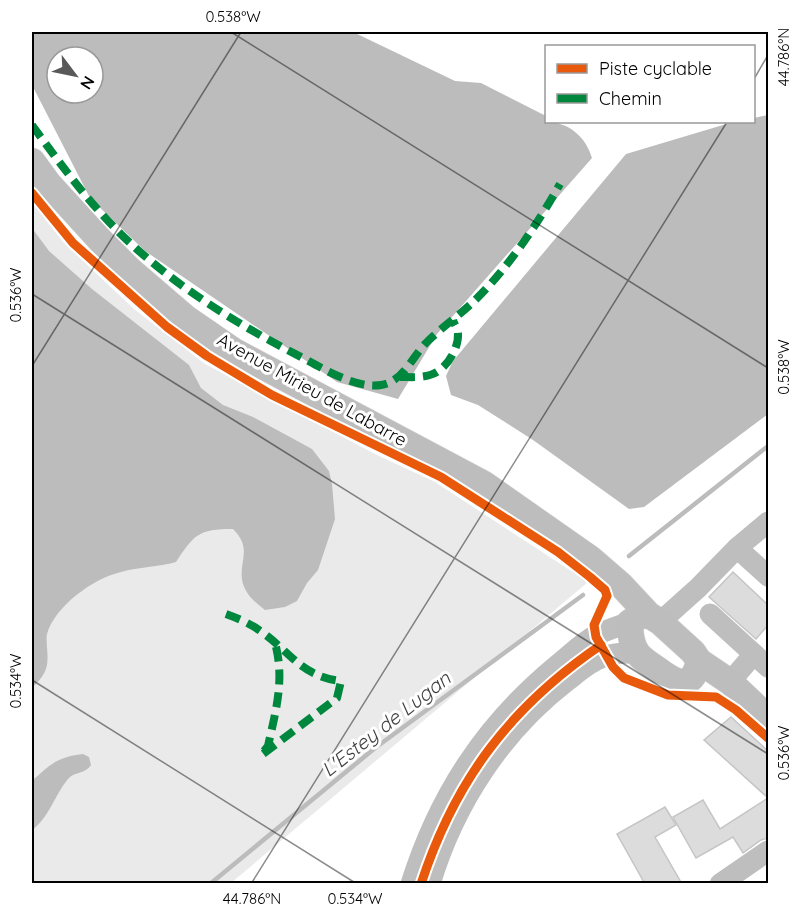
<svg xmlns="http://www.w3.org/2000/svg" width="800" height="915" viewBox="0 0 800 915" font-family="Quicksand,sans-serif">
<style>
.green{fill:#eaeaea}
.water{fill:#bcbcbc;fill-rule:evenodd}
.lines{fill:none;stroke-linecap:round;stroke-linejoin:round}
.stream{stroke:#bcbcbc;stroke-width:4.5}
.building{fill:#dcdcdc;stroke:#c5c5c5;stroke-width:1.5}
.major-casing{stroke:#dbdbdb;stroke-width:27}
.minor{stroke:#bebebe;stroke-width:21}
.major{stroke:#bdbdbd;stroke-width:26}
.quiet{stroke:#00873e;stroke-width:8;stroke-dasharray:15 8;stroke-linecap:butt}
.cycleway-casing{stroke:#fff;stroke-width:13}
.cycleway{stroke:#e8590c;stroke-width:9}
.ticks{fill:none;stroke:#000;stroke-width:1.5;stroke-opacity:0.45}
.labels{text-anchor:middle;stroke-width:6;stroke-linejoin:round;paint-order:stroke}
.street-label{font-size:18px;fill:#000;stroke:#fff}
.water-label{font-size:20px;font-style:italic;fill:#404040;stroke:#fff}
.neatline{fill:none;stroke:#000;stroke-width:2}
.ticks-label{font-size:15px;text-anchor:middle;fill:#000}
</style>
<rect width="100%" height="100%" fill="#fff"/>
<path class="green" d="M 32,202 L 63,242 L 134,309 L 205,364 L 377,455 L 435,482 L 588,582 L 231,883 L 32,883 Z"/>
<g class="water">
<path d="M 32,32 L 353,32 L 455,81 L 481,83 L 546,116 L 546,122 C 569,122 586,137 592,158 L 437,334 L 398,399 L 337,382 L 145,251 L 90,198 L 32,85 ZM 57,57 L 93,57 L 93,93 L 57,93 Z"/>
<path d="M 768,115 L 768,414 L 644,507 L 629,509 L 533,440 L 478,405 L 451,395 L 446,376 L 453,361 L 626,154 L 733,122 L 754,122 L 754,118 Z"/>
<path d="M 32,228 L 49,251 L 92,289 L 189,365 L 201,388 L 223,405 L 253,417 L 312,449 L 329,471 L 332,484 L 335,519 L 318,570 L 307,583 L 297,601 L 285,607 L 265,610 C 256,603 247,596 243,584 C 237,562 254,550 233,529 C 198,529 194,535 176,562 C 158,567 139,567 121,572 C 94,578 55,606 47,634 C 46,639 47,643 47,648 C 49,668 46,674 32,688 Z"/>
<path d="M 83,754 L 89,757 L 91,765 C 84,775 75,771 68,779 C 54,796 49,818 32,830 L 32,781 C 51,764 57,757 83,754 Z"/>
</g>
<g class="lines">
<g class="stream">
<path d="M 629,556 L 768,446"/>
<path d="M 210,884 L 375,748 L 583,595"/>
</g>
</g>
<g class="building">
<path d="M 733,572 L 768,605 L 768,625 L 756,639 L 709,597 Z"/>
<path d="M 731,717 L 768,751 L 768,838 L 761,840 L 743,853 L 733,837 L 696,858 L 673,817 L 703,800 L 720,829 L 768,798 L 704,740 Z"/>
<path d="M 665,807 L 676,825 L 655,837 L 682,884 L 645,884 L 617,834 Z"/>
</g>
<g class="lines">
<defs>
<g id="major">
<path d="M 32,161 L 48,183 L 99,239 L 129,269 L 186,318 L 234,351 L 484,484 L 591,559 L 621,585 L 649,615 L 660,622 L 693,652 L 699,661 C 692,691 677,684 657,669 C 651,665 643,660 638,654 C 631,645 630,633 630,622 L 640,616 L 649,615"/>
<path d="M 699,661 L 730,682 L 768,718"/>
</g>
</defs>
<use href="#major" class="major-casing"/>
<g class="minor">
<path d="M 768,522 L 737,548 L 768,576"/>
<path d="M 710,614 L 768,667"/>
<path d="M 660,622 L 698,588 L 737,548"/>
<path d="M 730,682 L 754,654"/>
<path d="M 411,884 C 439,795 485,725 556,666 C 569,656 581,643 596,635 C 607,630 619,626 630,622"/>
<path d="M 430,884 C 454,804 501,732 567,681 C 580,671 591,661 606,656 C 616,652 627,653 638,653"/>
<path d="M 720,884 L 768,851"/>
</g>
<use href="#major" class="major"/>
<g class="quiet">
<path d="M 32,125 C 61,165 91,206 128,241 C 179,289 242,327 305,359 C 325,370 358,389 381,385 C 403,382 412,357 426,343 C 440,329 457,317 471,304 C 506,271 537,225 560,184"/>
<path d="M 400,377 C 410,377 420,378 430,375 C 445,371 459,350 458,333 C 458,329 454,324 453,320"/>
<path d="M 226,614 C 237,618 249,623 259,630 C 290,651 300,676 341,681 L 337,698 L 259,757"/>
<path d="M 264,751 L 268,746 C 276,710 285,679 275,643"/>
</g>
<defs>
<g id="cycleway">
<path d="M 32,193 L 73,243 L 167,327 L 207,356 L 272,395 L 441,477 L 558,552 L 590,577 L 605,590 L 607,596 L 594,625 L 596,637 L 613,667 L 624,678 L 668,695 L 716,697 L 736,710 L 768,738"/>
<path d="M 421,884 C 455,780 510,707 601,645"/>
</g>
</defs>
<use href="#cycleway" class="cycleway-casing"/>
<use href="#cycleway" class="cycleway"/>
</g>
<path class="ticks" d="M 231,32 L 768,368M 754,79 L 768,55M 32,294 L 768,754M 32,366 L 241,32M 32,680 L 357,884M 251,884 L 727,122"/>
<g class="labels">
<g class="street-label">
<text transform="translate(312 390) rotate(29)" y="6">Avenue Mirieu de Labarre</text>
</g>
<g class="water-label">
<text transform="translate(386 724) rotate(-38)" y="7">L'Estey de Lugan</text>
</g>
</g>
<rect width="800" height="915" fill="none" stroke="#ffffff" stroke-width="66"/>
<rect x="545" y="45" width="210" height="78" fill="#ffffff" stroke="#999999" stroke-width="1.5"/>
<rect x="557" y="64" width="30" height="9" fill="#e8590c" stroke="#999999" stroke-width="1.5"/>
<text x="599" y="75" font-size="18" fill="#000000">Piste cyclable</text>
<rect x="557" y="94" width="30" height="9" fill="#00873e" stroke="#999999" stroke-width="1.5"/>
<text x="599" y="105" font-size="18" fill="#000000">Chemin</text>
<g transform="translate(75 75) rotate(122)"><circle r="28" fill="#ffffff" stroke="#999999" stroke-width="1.5"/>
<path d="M0-4.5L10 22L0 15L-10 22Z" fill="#595959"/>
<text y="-9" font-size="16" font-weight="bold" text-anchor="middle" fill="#000000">N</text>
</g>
<rect x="33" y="33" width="734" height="849" class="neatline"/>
<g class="ticks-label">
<text x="233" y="22">0.538°W</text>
<text transform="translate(784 57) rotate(-90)" y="5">44.786°N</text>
<text transform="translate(16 295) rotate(-90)" y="5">0.536°W</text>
<text transform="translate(784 367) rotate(-90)" y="5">0.538°W</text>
<text transform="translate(16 681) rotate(-90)" y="5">0.534°W</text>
<text transform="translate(784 753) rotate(-90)" y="5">0.536°W</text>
<text x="252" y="904">44.786°N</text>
<text x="355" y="904">0.534°W</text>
</g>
</svg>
